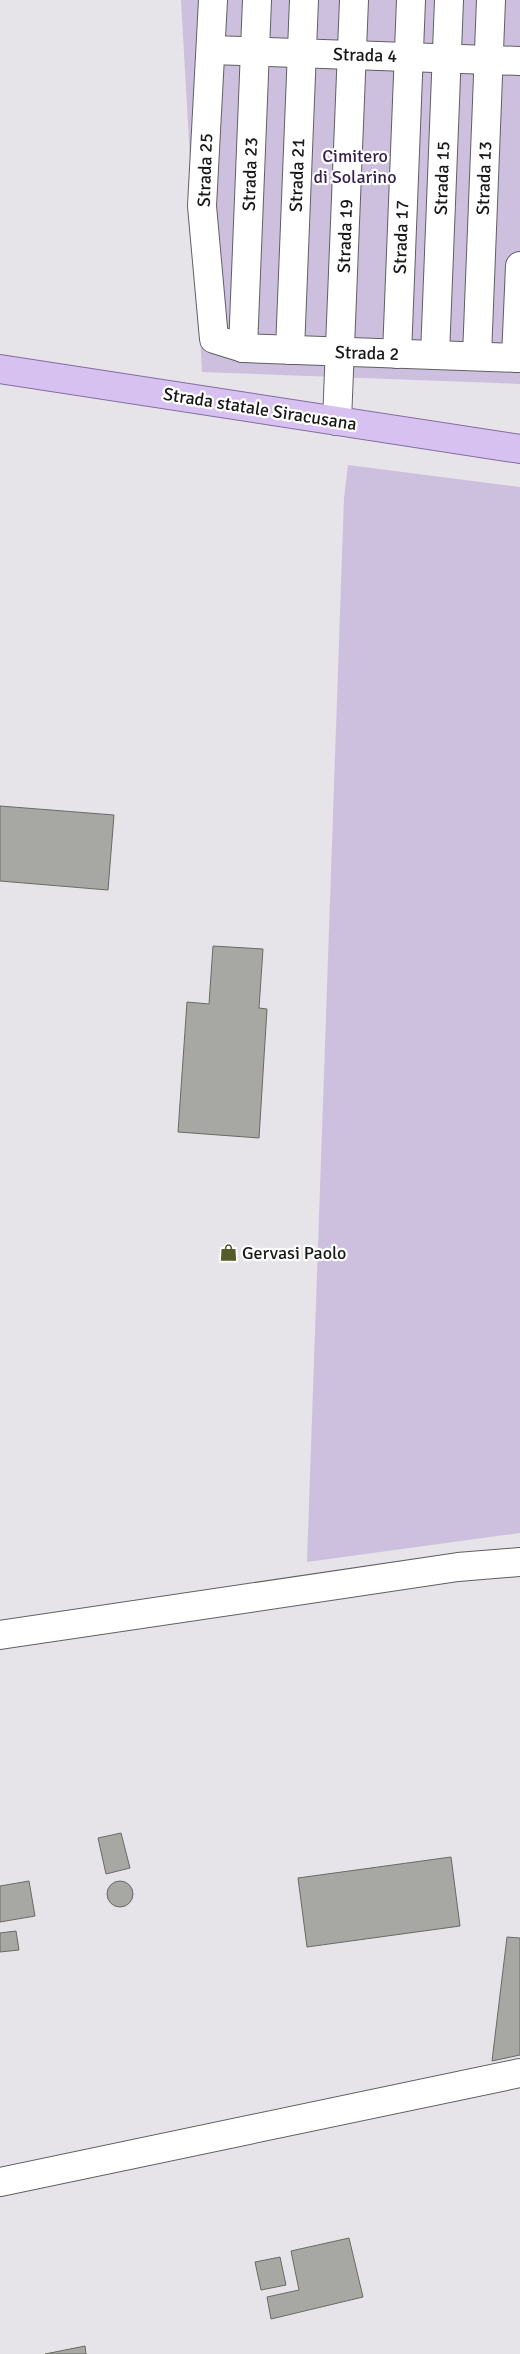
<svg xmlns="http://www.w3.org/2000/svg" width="520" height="2354" viewBox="0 0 520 2354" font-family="Signika,sans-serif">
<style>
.green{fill:#cdc0df}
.building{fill:#a7a8a3;stroke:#696a65}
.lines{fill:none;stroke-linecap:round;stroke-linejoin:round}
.minor-casing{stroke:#615f63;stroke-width:30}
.major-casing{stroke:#846ba0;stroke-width:30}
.minor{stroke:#fff;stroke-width:28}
.major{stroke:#d7c1f1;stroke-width:28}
.labels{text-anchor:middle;stroke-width:4.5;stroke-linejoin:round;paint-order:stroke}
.street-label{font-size:18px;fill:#19181a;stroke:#fff}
.park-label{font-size:18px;fill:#361f4d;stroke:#fff}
.poi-label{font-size:18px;fill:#19181a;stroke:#fff;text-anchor:start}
</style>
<rect width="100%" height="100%" fill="#e6e4e9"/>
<g class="green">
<path d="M 181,0 L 520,0 L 520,384 L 202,372 Z"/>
<path d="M 348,465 L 520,487 L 520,1533 L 307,1562 L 344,498 Z"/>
</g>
<g class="building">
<path d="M 0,806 L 114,815 L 108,890 L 0,881 Z"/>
<path d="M 213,946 L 263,949 L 259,1008 L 267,1009 L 259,1138 L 178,1132 L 187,1002 L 209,1004 Z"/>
<path d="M 121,1833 L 130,1868 L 106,1874 L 98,1838 Z"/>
<path d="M 451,1857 L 460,1926 L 307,1947 L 298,1878 Z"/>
<path d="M 29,1881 L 35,1916 L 0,1922 L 0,1886 Z"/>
<circle cx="120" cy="1894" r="13"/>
<path d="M 16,1931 L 19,1950 L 0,1952 L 0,1933 Z"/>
<path d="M 507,1937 L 520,1938 L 520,2055 L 492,2061 Z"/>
<path d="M 349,2238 L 363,2297 L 271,2319 L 267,2297 L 299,2290 L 291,2251 Z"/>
<path d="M 280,2257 L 286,2285 L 261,2290 L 255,2262 Z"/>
<path d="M 85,2346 L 86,2354 L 45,2354 Z"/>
</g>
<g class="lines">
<defs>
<g id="minor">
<path d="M 213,0 L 202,206 L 214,339 L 243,348 L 520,358"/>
<path d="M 211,50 L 520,61"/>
<path d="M 243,348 L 257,0"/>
<path d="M 290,350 L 304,0"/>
<path d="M 397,354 L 411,0"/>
<path d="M 435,355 L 449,0"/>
<path d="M 477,356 L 491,0"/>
<path d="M 516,358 L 520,266"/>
<path d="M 337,421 L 354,0"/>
<path d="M 0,1635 L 458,1567 L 520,1562"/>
<path d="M 0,2182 L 520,2073"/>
</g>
<path id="major" d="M 0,369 L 520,449"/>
</defs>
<use href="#minor" class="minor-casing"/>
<use href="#major" class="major-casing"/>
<use href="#minor" class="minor"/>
<use href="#major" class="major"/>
</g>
<defs>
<symbol id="shop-bare" viewBox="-9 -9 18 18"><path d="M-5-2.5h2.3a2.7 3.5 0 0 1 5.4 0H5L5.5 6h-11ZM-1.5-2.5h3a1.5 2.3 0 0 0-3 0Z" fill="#555b29" stroke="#fff" stroke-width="2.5" paint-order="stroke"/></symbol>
</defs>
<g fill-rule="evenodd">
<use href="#shop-bare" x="216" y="1240" width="25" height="25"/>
</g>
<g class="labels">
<g class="street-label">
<text transform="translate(365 55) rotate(2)" y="6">Strada 4</text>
<text transform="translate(205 170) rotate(-88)" y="6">Strada 25</text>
<text transform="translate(250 174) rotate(-88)" y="6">Strada 23</text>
<text transform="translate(297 175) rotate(-88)" y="6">Strada 21</text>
<text transform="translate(442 178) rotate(-88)" y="6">Strada 15</text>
<text transform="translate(484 178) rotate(-88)" y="6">Strada 13</text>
<text transform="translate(345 236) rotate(-88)" y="6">Strada 19</text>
<text transform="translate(401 237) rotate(-88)" y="6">Strada 17</text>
<text transform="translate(367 353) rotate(2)" y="6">Strada 2</text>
<text transform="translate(260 409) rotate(9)" y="6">Strada statale Siracusana</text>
</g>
<g class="park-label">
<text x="355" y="162">Cimitero<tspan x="355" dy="21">di Solarino</tspan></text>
</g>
<g class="poi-label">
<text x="242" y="1259">Gervasi Paolo</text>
</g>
</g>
</svg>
